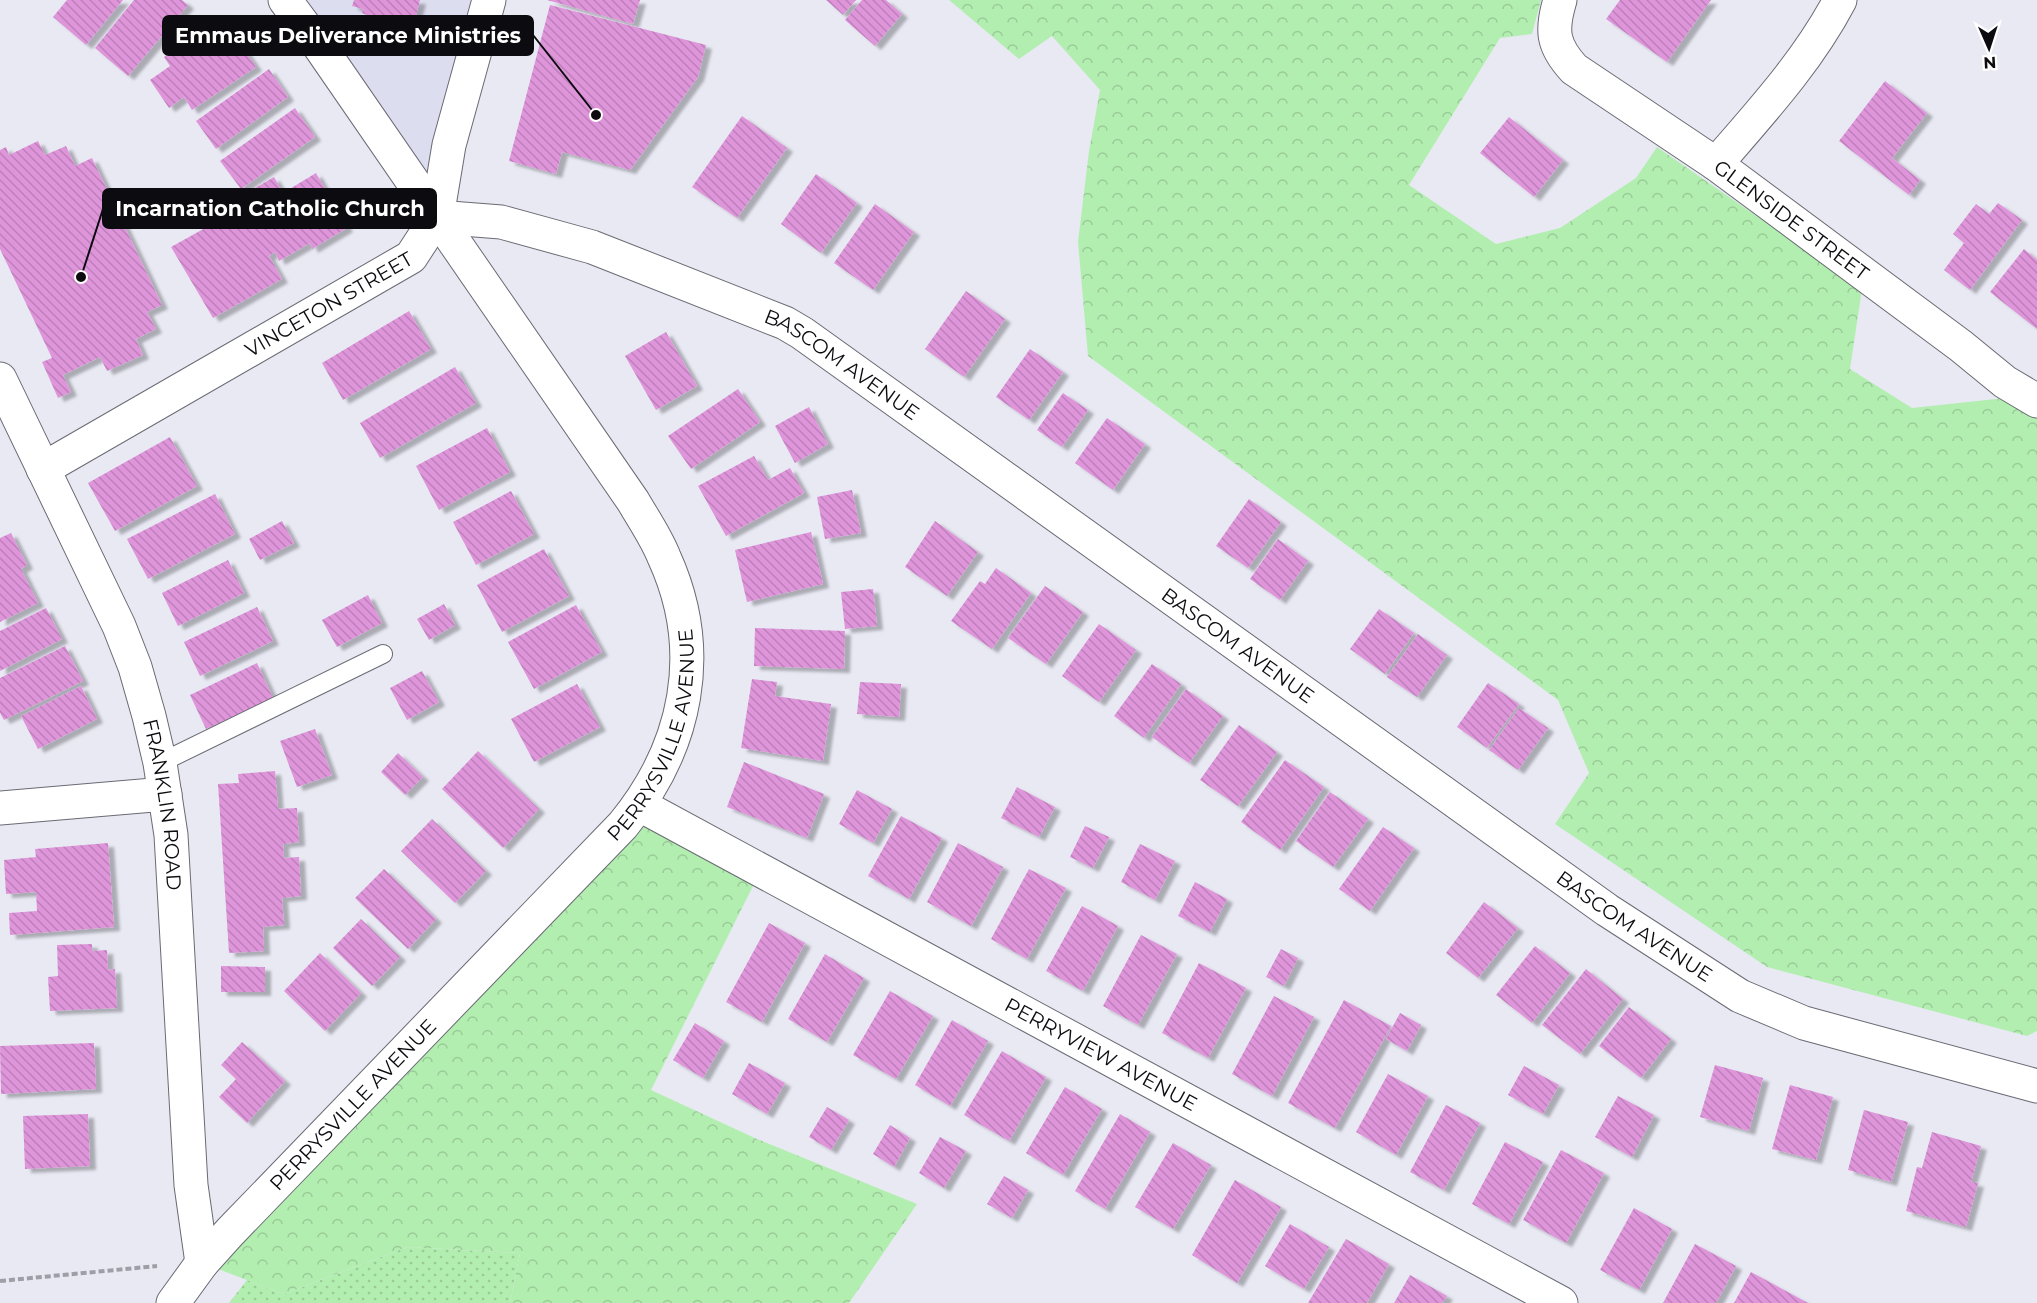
<svg xmlns="http://www.w3.org/2000/svg" width="2037" height="1303" viewBox="0 0 2037 1303" font-family="Montserrat,sans-serif">
<style>
.built{fill:#ddddf0}
.grass{fill:url(#grass-dots)}
.forest{fill:url(#forest-crowns)}
.building{fill:url(#building-back-hatch);filter:url(#shadow)}
.lines{fill:none;stroke-linecap:round;stroke-linejoin:round}
.service-casing{stroke:#6a6a74;stroke-width:20}
.minor-casing{stroke:#6a6a74;stroke-width:35}
.primary-casing{stroke:#6a6a74;stroke-width:35}
.path{stroke:#9e9ea6;stroke-width:4;stroke-dasharray:6 3;stroke-linecap:butt}
.service{stroke:#fff;stroke-width:18}
.minor{stroke:#fff;stroke-width:33}
.primary{stroke:#fff;stroke-width:33}
.labels{text-anchor:middle;stroke-width:4.5;stroke-linejoin:round;paint-order:stroke}
.street-label{font-size:20px;fill:#0c0c10;stroke:#fff}
.leader{fill:none;stroke:#0c0c10;stroke-width:2}
.callout-dot{fill:#0c0c10;stroke:#fff;stroke-width:2}
.callout{fill:#0c0c10;stroke:#0c0c10;stroke-width:2}
.callout-label{font-size:21px;text-anchor:middle;font-weight:bold;fill:#fff}
</style>
<defs>
<pattern id="grass-dots" width="8" height="8" patternUnits="userSpaceOnUse" patternTransform="scale(1.5)"><rect width="8" height="8" fill="#b3eeb1"/><path d="M2 2h.1M6 6h.1" fill="none" stroke="#99cb97" stroke-width="1.8" stroke-linecap="round"/></pattern>
<pattern id="forest-crowns" width="20" height="18" patternUnits="userSpaceOnUse" patternTransform="scale(1.5)"><rect width="20" height="18" fill="#b3eeb1"/><path d="M2 6a3 3 0 1 1 6 0M12 15a3 3 0 1 1 6 0" fill="none" stroke="#99cb97"/></pattern>
<pattern id="building-back-hatch" width="6" height="6" patternUnits="userSpaceOnUse" patternTransform="scale(1.5)"><rect width="6" height="6" fill="#df95da"/><path d="M-1 5l2 2M0 0l6 6M5-1l2 2" fill="none" stroke="#be7fba"/></pattern>
<filter id="shadow"><feDropShadow dx="6" dy="4" stdDeviation="1.5" flood-color="#0004"/></filter>
</defs>
<rect width="100%" height="100%" fill="#e9e9f4"/>
<path class="built" d="M 285,0 L 489,0 L 437,217 Z"/>
<path class="grass" d="M 407,1247 L 520,1253 L 510,1303 L 229,1303 L 247,1280 L 284,1294 Z"/>
<g class="forest">
<path d="M 949,0 L 1541,0 L 1532,34 L 1500,38 L 1409,185 L 1496,244 L 1560,228 L 1636,178 L 1657,147 L 1862,289 L 1850,369 L 1912,408 L 2005,398 L 2037,417 L 2037,1031 L 2027,1036 L 1767,967 L 1555,824 L 1589,773 L 1558,700 L 1088,356 L 1078,242 L 1089,151 L 1100,90 L 1052,36 L 1019,59 Z"/>
<path d="M 640,805 L 761,870 L 651,1090 L 757,1139 L 917,1204 L 849,1303 L 510,1303 L 520,1253 L 407,1247 L 284,1294 L 202,1263 Z"/>
</g>
<g class="building">
<path d="M 67,0 L 123,0 L 86,45 L 53,17 Z"/>
<path d="M 134,0 L 182,0 L 188,5 L 128,76 L 95,48 Z"/>
<path d="M 354,0 L 420,0 L 413,27 L 409,26 L 407,35 L 394,42 L 372,36 L 365,23 L 367,15 L 362,13 L 363,9 L 352,6 Z"/>
<path d="M 547,0 L 640,0 L 633,24 Z"/>
<path d="M 826,0 L 856,0 L 843,15 Z"/>
<path d="M 862,0 L 886,0 L 902,14 L 875,46 L 845,20 Z"/>
<path d="M 1620,0 L 1711,0 L 1667,62 L 1606,19 Z"/>
<path d="M 550,5 L 706,45 L 698,77 L 630,170 L 562,152 L 556,174 L 509,161 Z"/>
<path d="M 222,17 L 256,67 L 192,110 L 184,97 L 169,108 L 150,80 L 170,66 L 164,57 Z"/>
<path d="M 269,69 L 288,97 L 216,149 L 196,121 Z"/>
<path d="M 1885,81 L 1927,113 L 1892,158 L 1920,180 L 1909,195 L 1839,141 Z"/>
<path d="M 295,108 L 315,137 L 241,189 L 220,161 Z"/>
<path d="M 742,116 L 787,148 L 737,218 L 692,187 Z"/>
<path d="M 1509,117 L 1563,160 L 1534,197 L 1480,153 Z"/>
<path d="M 38,141 L 45,155 L 66,146 L 75,166 L 92,158 L 162,305 L 147,312 L 156,329 L 136,339 L 143,355 L 107,371 L 100,357 L 63,375 L 71,392 L 58,398 L 42,362 L 52,358 L 0,249 L 0,150 L 6,147 L 9,155 Z"/>
<path d="M 316,173 L 347,228 L 312,249 L 310,243 L 279,261 L 275,252 L 269,256 L 282,279 L 213,318 L 171,247 L 250,203 L 245,194 L 274,177 L 283,193 Z"/>
<path d="M 816,174 L 857,203 L 821,253 L 781,224 Z"/>
<path d="M 1998,203 L 2022,220 L 1970,290 L 1944,270 L 1964,243 L 1953,234 L 1976,204 L 1989,214 Z"/>
<path d="M 875,204 L 914,232 L 873,290 L 834,263 Z"/>
<path d="M 2024,249 L 2037,260 L 2037,329 L 1990,292 Z"/>
<path d="M 966,291 L 1005,319 L 964,377 L 925,349 Z"/>
<path d="M 409,311 L 431,349 L 343,400 L 322,363 Z"/>
<path d="M 666,332 L 697,386 L 656,410 L 625,356 Z"/>
<path d="M 1030,349 L 1063,372 L 1029,420 L 996,397 Z"/>
<path d="M 455,367 L 476,403 L 380,458 L 360,423 Z"/>
<path d="M 738,389 L 760,422 L 691,469 L 668,436 Z"/>
<path d="M 1063,393 L 1088,410 L 1062,447 L 1037,430 Z"/>
<path d="M 809,407 L 828,444 L 795,463 L 775,426 Z"/>
<path d="M 1107,418 L 1145,444 L 1113,490 L 1075,463 Z"/>
<path d="M 487,428 L 510,472 L 439,510 L 416,466 Z"/>
<path d="M 170,437 L 197,486 L 115,531 L 88,483 Z"/>
<path d="M 754,456 L 768,480 L 790,468 L 804,493 L 726,536 L 698,486 Z"/>
<path d="M 852,490 L 861,533 L 825,539 L 817,497 Z"/>
<path d="M 511,491 L 534,534 L 476,565 L 453,522 Z"/>
<path d="M 215,494 L 235,534 L 148,579 L 127,539 Z"/>
<path d="M 1249,499 L 1281,522 L 1248,568 L 1216,546 Z"/>
<path d="M 282,521 L 294,543 L 260,560 L 249,539 Z"/>
<path d="M 935,521 L 978,552 L 947,596 L 905,567 Z"/>
<path d="M 811,532 L 823,584 L 747,602 L 735,550 Z"/>
<path d="M 11,533 L 27,565 L 21,569 L 38,603 L 0,622 L 0,538 Z"/>
<path d="M 1278,539 L 1308,561 L 1280,600 L 1250,579 Z"/>
<path d="M 544,549 L 569,596 L 502,632 L 477,585 Z"/>
<path d="M 228,560 L 244,593 L 178,626 L 162,593 Z"/>
<path d="M 996,568 L 1031,593 L 992,649 L 951,621 L 980,581 L 985,584 Z"/>
<path d="M 1045,586 L 1083,612 L 1046,664 L 1008,638 Z"/>
<path d="M 873,589 L 877,626 L 845,629 L 841,592 Z"/>
<path d="M 368,595 L 382,623 L 337,647 L 322,620 Z"/>
<path d="M 444,604 L 455,625 L 429,640 L 417,619 Z"/>
<path d="M 576,605 L 602,652 L 534,689 L 508,642 Z"/>
<path d="M 257,607 L 273,641 L 200,676 L 184,642 Z"/>
<path d="M 46,608 L 62,639 L 0,671 L 0,631 Z"/>
<path d="M 1379,609 L 1414,633 L 1385,674 L 1350,649 Z"/>
<path d="M 1099,624 L 1136,650 L 1099,702 L 1062,676 Z"/>
<path d="M 755,628 L 845,631 L 844,669 L 754,666 Z"/>
<path d="M 1418,634 L 1447,655 L 1417,697 L 1387,677 Z"/>
<path d="M 65,646 L 83,681 L 4,720 L 0,713 L 0,678 Z"/>
<path d="M 257,663 L 273,698 L 206,729 L 190,695 Z"/>
<path d="M 1152,664 L 1181,684 L 1144,738 L 1114,716 Z"/>
<path d="M 422,671 L 439,702 L 407,720 L 390,688 Z"/>
<path d="M 752,679 L 777,682 L 775,696 L 831,704 L 823,761 L 741,748 Z"/>
<path d="M 860,682 L 901,684 L 899,717 L 857,714 Z"/>
<path d="M 1488,683 L 1519,704 L 1487,748 L 1457,727 Z"/>
<path d="M 577,684 L 600,727 L 534,762 L 511,719 Z"/>
<path d="M 81,686 L 97,719 L 38,749 L 21,716 Z"/>
<path d="M 1186,689 L 1223,716 L 1189,763 L 1152,737 Z"/>
<path d="M 1519,708 L 1548,728 L 1518,770 L 1489,750 Z"/>
<path d="M 1239,725 L 1277,752 L 1238,806 L 1200,780 Z"/>
<path d="M 315,729 L 332,775 L 297,787 L 280,741 Z"/>
<path d="M 478,751 L 539,809 L 503,848 L 442,789 Z"/>
<path d="M 398,753 L 423,777 L 405,795 L 381,772 Z"/>
<path d="M 1285,760 L 1324,787 L 1280,850 L 1241,822 Z"/>
<path d="M 744,762 L 824,794 L 807,838 L 727,807 Z"/>
<path d="M 275,771 L 278,809 L 297,808 L 299,842 L 283,844 L 284,858 L 299,857 L 301,896 L 282,898 L 284,925 L 263,927 L 264,951 L 229,953 L 218,784 L 239,783 L 238,774 Z"/>
<path d="M 1017,787 L 1055,807 L 1039,837 L 1001,818 Z"/>
<path d="M 857,790 L 892,809 L 873,843 L 839,824 Z"/>
<path d="M 1330,792 L 1368,819 L 1333,867 L 1296,841 Z"/>
<path d="M 901,816 L 942,838 L 909,899 L 868,876 Z"/>
<path d="M 432,819 L 486,871 L 455,903 L 401,851 Z"/>
<path d="M 1085,826 L 1109,837 L 1093,868 L 1070,857 Z"/>
<path d="M 1383,827 L 1414,848 L 1370,911 L 1339,889 Z"/>
<path d="M 108,843 L 114,927 L 10,935 L 9,913 L 37,911 L 36,892 L 6,894 L 4,860 L 36,857 L 35,849 Z"/>
<path d="M 958,843 L 1003,867 L 971,926 L 927,902 Z"/>
<path d="M 1140,844 L 1175,861 L 1155,900 L 1121,882 Z"/>
<path d="M 384,869 L 436,919 L 408,949 L 355,898 Z"/>
<path d="M 1029,869 L 1066,888 L 1027,959 L 991,939 Z"/>
<path d="M 1195,882 L 1227,899 L 1210,932 L 1178,916 Z"/>
<path d="M 1484,902 L 1518,928 L 1478,978 L 1446,953 Z"/>
<path d="M 1082,906 L 1118,926 L 1083,991 L 1046,971 Z"/>
<path d="M 361,919 L 400,957 L 372,986 L 333,948 Z"/>
<path d="M 769,923 L 805,943 L 762,1022 L 726,1002 Z"/>
<path d="M 1141,935 L 1177,954 L 1138,1025 L 1103,1006 Z"/>
<path d="M 92,944 L 92,951 L 107,950 L 108,970 L 115,969 L 117,1008 L 50,1011 L 48,977 L 58,976 L 57,945 Z"/>
<path d="M 1535,946 L 1570,973 L 1532,1023 L 1496,995 Z"/>
<path d="M 1281,949 L 1298,958 L 1284,986 L 1266,977 Z"/>
<path d="M 320,953 L 361,993 L 325,1031 L 284,991 Z"/>
<path d="M 825,954 L 864,978 L 827,1042 L 788,1019 Z"/>
<path d="M 1199,963 L 1246,988 L 1208,1058 L 1162,1033 Z"/>
<path d="M 221,966 L 265,967 L 265,992 L 221,992 Z"/>
<path d="M 1586,969 L 1623,999 L 1580,1054 L 1542,1025 Z"/>
<path d="M 890,991 L 933,1016 L 896,1079 L 853,1055 Z"/>
<path d="M 1274,996 L 1314,1017 L 1272,1096 L 1232,1074 Z"/>
<path d="M 1344,1000 L 1391,1026 L 1335,1128 L 1288,1103 Z"/>
<path d="M 1629,1007 L 1671,1039 L 1641,1078 L 1599,1046 Z"/>
<path d="M 1400,1013 L 1421,1025 L 1407,1051 L 1386,1039 Z"/>
<path d="M 952,1020 L 988,1041 L 950,1106 L 915,1085 Z"/>
<path d="M 695,1023 L 724,1041 L 703,1078 L 673,1060 Z"/>
<path d="M 242,1042 L 285,1081 L 247,1123 L 219,1097 L 236,1079 L 221,1065 Z"/>
<path d="M 94,1043 L 96,1089 L 1,1094 L 0,1046 Z"/>
<path d="M 1002,1051 L 1046,1077 L 1009,1141 L 964,1115 Z"/>
<path d="M 749,1063 L 785,1083 L 767,1114 L 732,1094 Z"/>
<path d="M 1715,1065 L 1763,1078 L 1749,1131 L 1700,1117 Z"/>
<path d="M 1524,1066 L 1559,1085 L 1543,1114 L 1508,1095 Z"/>
<path d="M 1388,1074 L 1428,1096 L 1396,1155 L 1356,1132 Z"/>
<path d="M 1790,1085 L 1833,1097 L 1816,1160 L 1772,1149 Z"/>
<path d="M 1065,1087 L 1102,1109 L 1063,1175 L 1026,1153 Z"/>
<path d="M 1618,1096 L 1654,1115 L 1632,1157 L 1595,1137 Z"/>
<path d="M 1446,1105 L 1480,1123 L 1444,1190 L 1410,1172 Z"/>
<path d="M 827,1107 L 849,1120 L 831,1150 L 809,1137 Z"/>
<path d="M 1864,1110 L 1908,1122 L 1891,1182 L 1848,1170 Z"/>
<path d="M 88,1114 L 90,1166 L 25,1169 L 23,1116 Z"/>
<path d="M 1120,1114 L 1150,1132 L 1105,1209 L 1075,1191 Z"/>
<path d="M 890,1125 L 910,1138 L 894,1167 L 873,1154 Z"/>
<path d="M 1932,1132 L 1981,1146 L 1971,1182 L 1978,1183 L 1966,1227 L 1906,1211 L 1917,1167 L 1922,1168 Z"/>
<path d="M 940,1137 L 966,1151 L 944,1188 L 919,1173 Z"/>
<path d="M 1505,1142 L 1543,1162 L 1509,1224 L 1472,1204 Z"/>
<path d="M 1173,1143 L 1211,1165 L 1173,1229 L 1135,1207 Z"/>
<path d="M 1561,1150 L 1604,1173 L 1566,1243 L 1523,1220 Z"/>
<path d="M 1004,1176 L 1028,1190 L 1012,1218 L 987,1204 Z"/>
<path d="M 1235,1180 L 1281,1207 L 1237,1283 L 1192,1255 Z"/>
<path d="M 1634,1208 L 1672,1229 L 1639,1290 L 1600,1270 Z"/>
<path d="M 1290,1224 L 1329,1247 L 1304,1289 L 1265,1266 Z"/>
<path d="M 1346,1239 L 1389,1264 L 1367,1303 L 1308,1303 Z"/>
<path d="M 1695,1244 L 1736,1266 L 1716,1303 L 1663,1303 Z"/>
<path d="M 1751,1272 L 1808,1303 L 1734,1303 Z"/>
<path d="M 1410,1275 L 1447,1296 L 1442,1303 L 1394,1303 Z"/>
</g>
<g class="lines">
<defs>
<path id="service" d="M 160,763 L 383,654"/>
<g id="minor">
<path id="s1" d="M 1560,0 C 1551,30 1552,45 1574,69 L 1716,164 L 1961,346 L 2005,382 L 2037,401"/>
<path d="M 1716,164 C 1761,112 1808,61 1840,0"/>
<path id="s2" d="M 0,379 L 119,626 L 135,667 L 149,716 L 160,763 L 171,835 L 191,1185 L 202,1263"/>
<path id="s3" d="M 43,469 L 411,257 L 437,217 L 449,145 L 489,0"/>
<path id="s4" d="M 640,805 L 1561,1303"/>
<path d="M 0,808 L 165,794"/>
</g>
<g id="primary">
<path id="s5" d="M 437,217 L 501,222 L 592,247 L 785,323 L 802,333 L 1607,910 L 1740,996 L 1804,1023 L 2037,1086"/>
<path id="s6" d="M 173,1303 L 202,1263 L 230,1232 L 623,825 C 687,747 707,651 664,557 C 656,537 644,520 633,501 L 320,47 L 285,0"/>
</g>
</defs>
<use href="#service" class="service-casing"/>
<use href="#minor" class="minor-casing"/>
<use href="#primary" class="primary-casing"/>
<path class="path" d="M 0,1281 L 157,1266"/>
<use href="#service" class="service"/>
<use href="#minor" class="minor"/>
<use href="#primary" class="primary"/>
</g>
<g class="labels">
<g class="street-label">
<text dy="7" stroke="none"><textPath href="#s1" startOffset="340">GLENSIDE STREET</textPath></text>
<text dy="7" stroke="none"><textPath href="#s3" startOffset="330">VINCETON STREET</textPath></text>
<text dy="7" stroke="none"><textPath href="#s5" startOffset="436">BASCOM AVENUE</textPath></text>
<text dy="7" stroke="none"><textPath href="#s5" startOffset="922">BASCOM AVENUE</textPath></text>
<text dy="7" stroke="none"><textPath href="#s6" startOffset="754">PERRYSVILLE AVENUE</textPath></text>
<text dy="7" stroke="none"><textPath href="#s2" startOffset="459">FRANKLIN ROAD</textPath></text>
<text dy="7" stroke="none"><textPath href="#s5" startOffset="1408">BASCOM AVENUE</textPath></text>
<text dy="7" stroke="none"><textPath href="#s4" startOffset="524">PERRYVIEW AVENUE</textPath></text>
<text dy="7" stroke="none"><textPath href="#s6" startOffset="268">PERRYSVILLE AVENUE</textPath></text>
</g>
</g>
<path class="leader" d="M596 115L533 35M81 277L103 209"/>
<g class="callout-dot">
<circle cx="596" cy="115" r="6"/>
<circle cx="81" cy="277" r="6"/>
</g>
<g class="callout">
<rect x="163" y="16" width="370" height="39" rx="6"/>
<rect x="103" y="189" width="333" height="39" rx="6"/>
</g>
<g class="callout-label">
<text x="348" y="43">Emmaus Deliverance Ministries</text>
<text x="270" y="216">Incarnation Catholic Church</text>
</g>
<g transform="translate(1989 48) rotate(177)" stroke="#ffffff" stroke-width="4.5" paint-order="stroke">
<path d="M0-4.5L10 22L0 15L-10 22Z" fill="#0c0c10"/>
<text y="-9" font-size="16" font-weight="bold" text-anchor="middle" fill="#0c0c10">N</text>
</g>
</svg>
